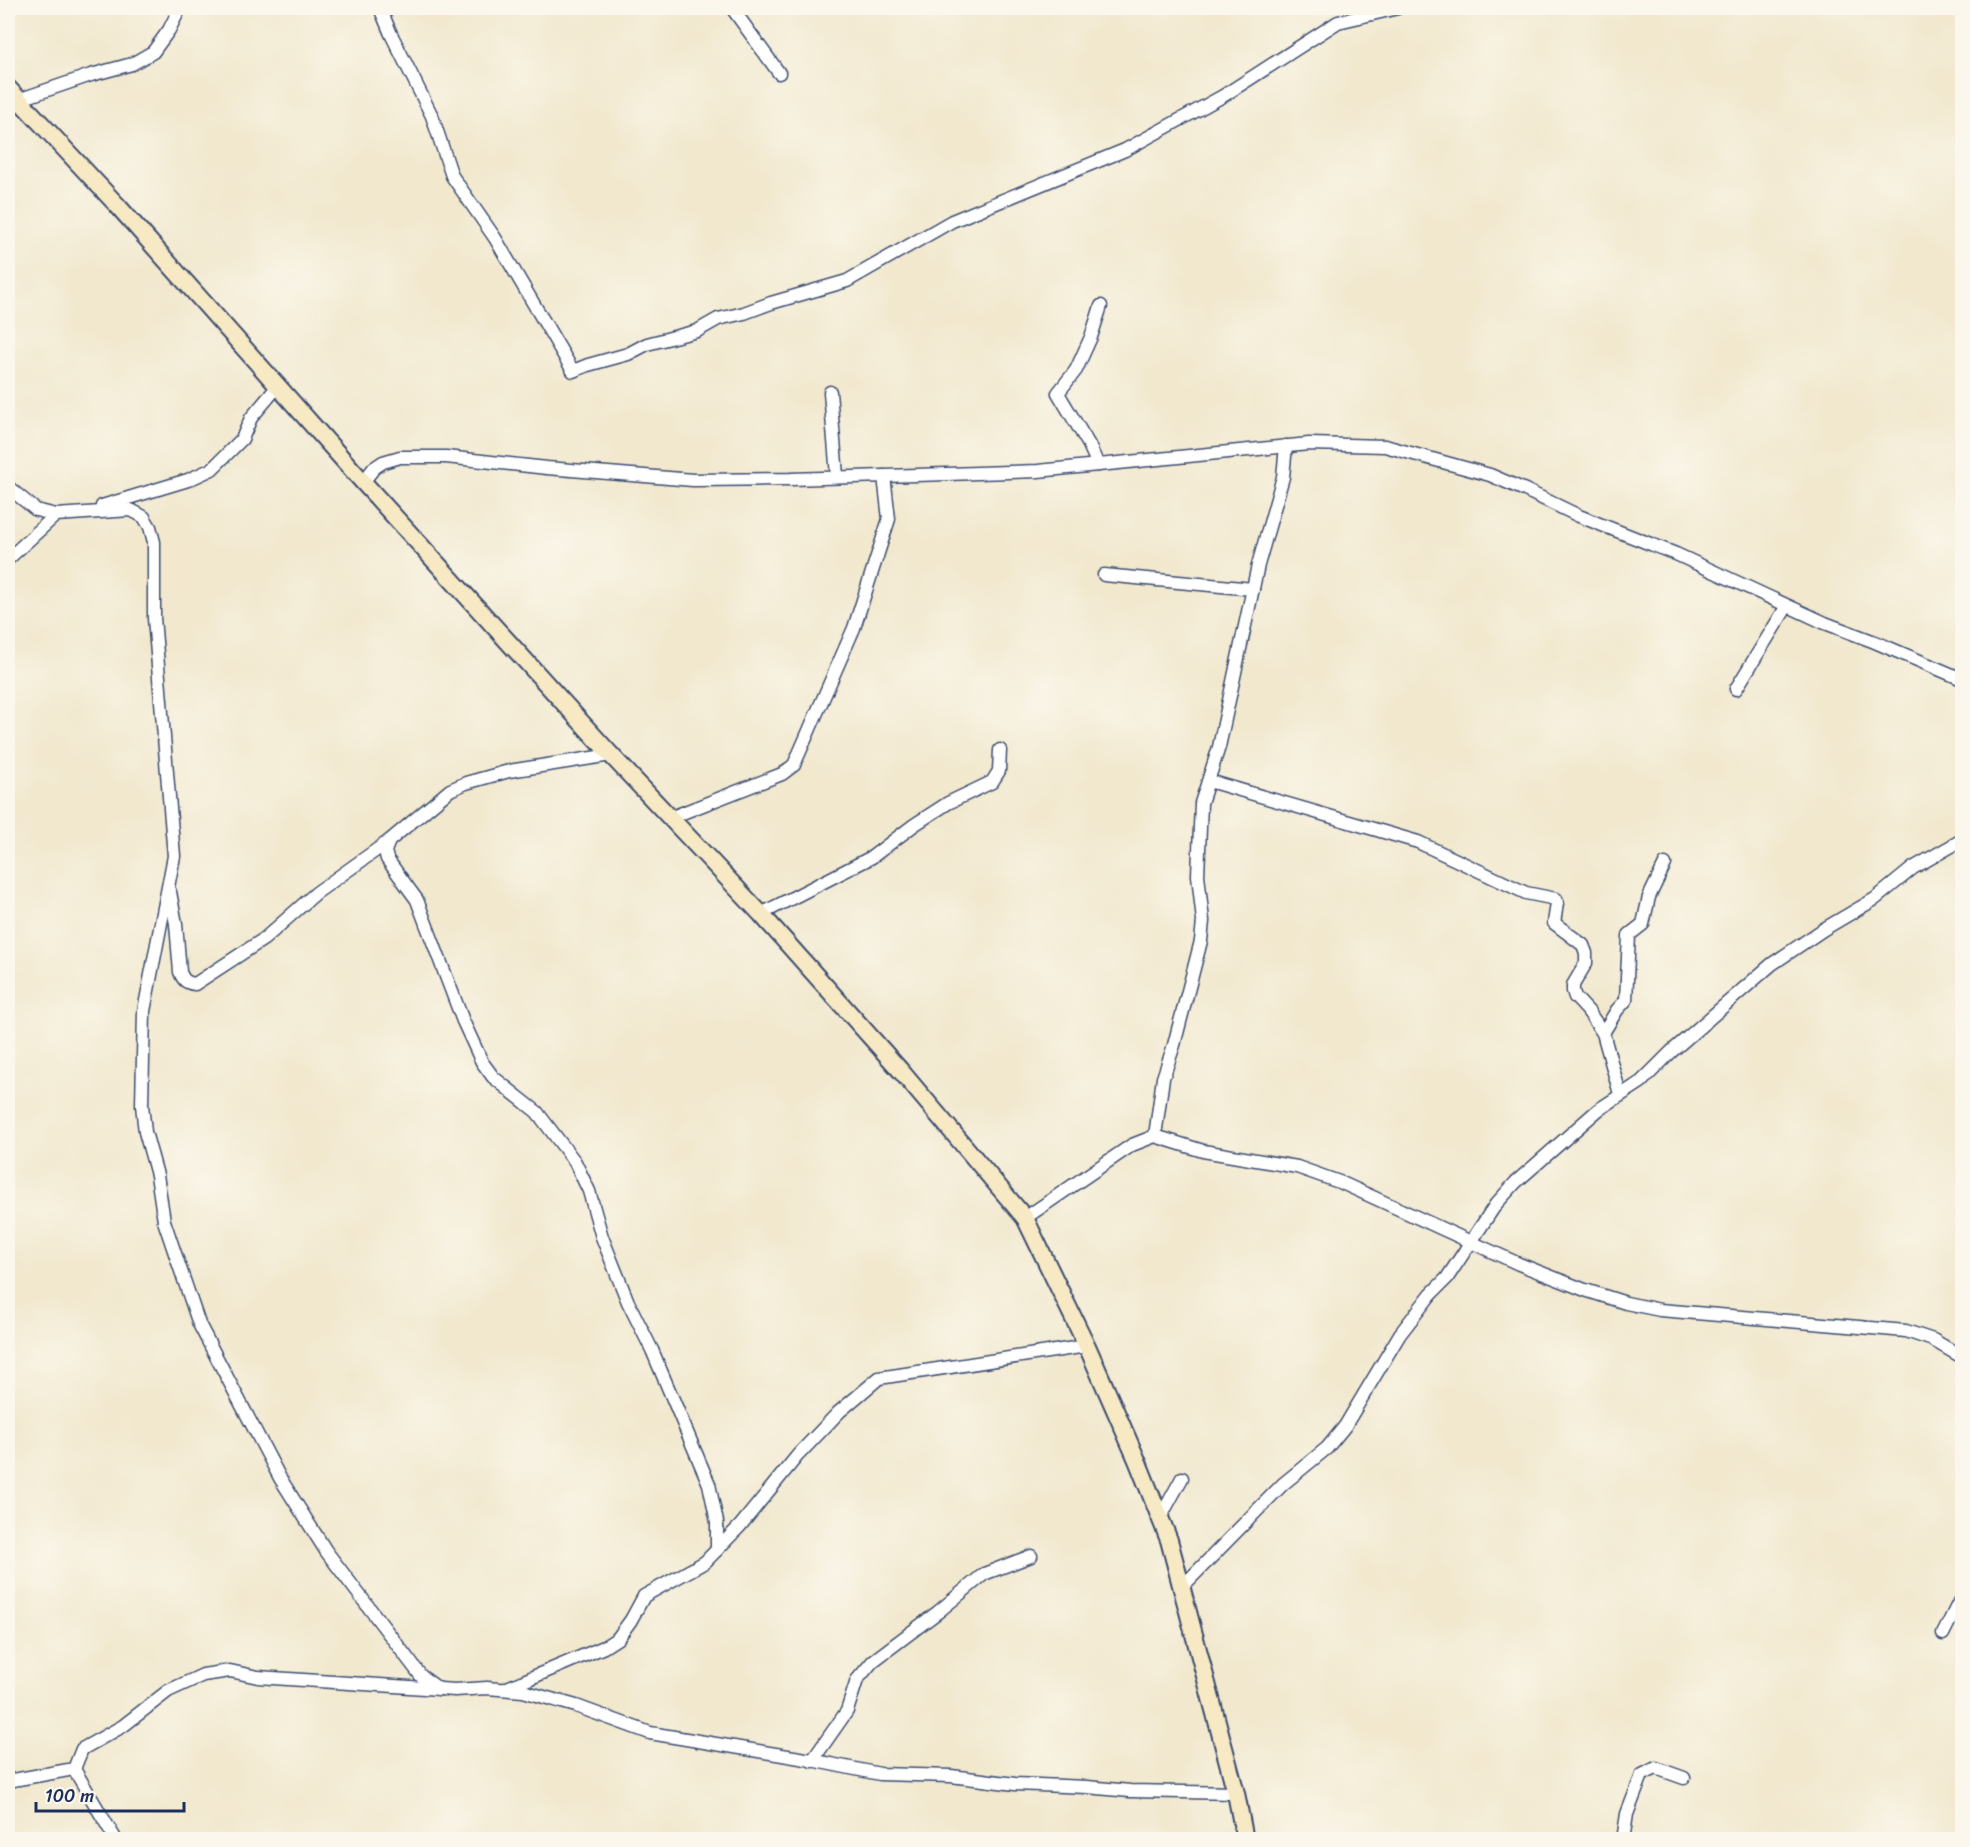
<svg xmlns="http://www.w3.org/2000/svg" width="1970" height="1847" viewBox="0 0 1970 1847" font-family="Sriracha,sans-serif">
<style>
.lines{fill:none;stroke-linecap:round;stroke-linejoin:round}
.street-casing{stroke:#3b4b6f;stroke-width:15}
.secondary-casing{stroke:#3b4b6f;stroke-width:20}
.street{stroke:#fff;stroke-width:12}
.secondary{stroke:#f7e9c3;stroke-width:16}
</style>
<rect width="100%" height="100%" fill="#fbf7ec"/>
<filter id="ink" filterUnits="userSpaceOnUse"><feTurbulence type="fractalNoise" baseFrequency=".0167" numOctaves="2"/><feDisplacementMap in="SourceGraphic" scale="12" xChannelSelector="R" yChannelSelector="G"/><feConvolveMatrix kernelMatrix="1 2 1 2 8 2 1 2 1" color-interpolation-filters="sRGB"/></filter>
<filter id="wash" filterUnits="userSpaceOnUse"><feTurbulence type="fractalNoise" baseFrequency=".008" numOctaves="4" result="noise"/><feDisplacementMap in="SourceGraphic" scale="24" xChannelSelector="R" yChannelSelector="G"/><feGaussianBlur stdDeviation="1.35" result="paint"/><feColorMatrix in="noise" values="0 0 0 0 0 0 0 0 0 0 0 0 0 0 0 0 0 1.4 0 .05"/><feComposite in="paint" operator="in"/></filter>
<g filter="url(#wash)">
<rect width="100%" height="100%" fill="#f1e8ce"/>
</g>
<g filter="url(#ink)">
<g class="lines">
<defs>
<g id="street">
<path d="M 380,8 L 391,34 L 432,116 L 452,176 L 495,238 L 573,371 L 588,365 L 628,354 L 647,344 L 697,331 L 718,319 L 744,313 L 771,303 L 847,281 L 952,221 L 1125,150 L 1223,96 L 1338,22 L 1398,8"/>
<path d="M 732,8 L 779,73"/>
<path d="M 18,100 L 91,75 L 132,64 L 153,52 L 169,30 L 180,8"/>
<path d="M 830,392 L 837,476"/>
<path d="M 1098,465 L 1089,445 L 1058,393 L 1076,370 L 1091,337 L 1101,306"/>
<path d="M 363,482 L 374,468 L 383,462 L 400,457 L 446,457 L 547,468 L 693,480 L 791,479 L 1038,471 L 1309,444 L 1385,446 L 1490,475 L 1525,490 L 1579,516 L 1676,554 L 1825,623 L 1875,642 L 1962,679"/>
<path d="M 8,487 L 36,510 L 56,515 L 131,510 L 144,517 L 150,527 L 154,542 L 154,618 L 174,856 L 144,1011 L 142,1105 L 145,1132 L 157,1175 L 164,1221 L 199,1324 L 280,1478 L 326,1551 L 421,1676 L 439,1689"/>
<path d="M 102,506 L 188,480 L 212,469 L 242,439 L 251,418 L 278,386"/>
<path d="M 8,559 L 56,515"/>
<path d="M 1104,575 L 1253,589"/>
<path d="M 1736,689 L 1787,606"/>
<path d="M 611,755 L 509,771 L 466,783 L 450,790 L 389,841 L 385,851 L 387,859 L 417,900 L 463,1021 L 482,1062 L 493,1077 L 537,1112 L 575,1162 L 589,1191 L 602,1237 L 628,1302 L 652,1350 L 709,1484 L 717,1522 L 717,1550"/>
<path d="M 1209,781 L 1418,842 L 1526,893 L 1556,899 L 1557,903 L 1554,923 L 1583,945 L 1586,953 L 1586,963 L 1573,985 L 1573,991 L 1575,997 L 1588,1011 L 1603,1033 L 1620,1094"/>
<path d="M 672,817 L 782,774 L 794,765 L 854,628 L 889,519 L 884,476"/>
<path d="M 170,892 L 176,924 L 180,972 C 183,980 186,983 195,984 L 264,939 L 316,893 L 389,841"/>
<path d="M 761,914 L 872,857 L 914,825 L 948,803 L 992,782 L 999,771 L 1000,750"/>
<path d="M 1603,1033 L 1617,1010 L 1626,1000 L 1629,935 L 1643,924 L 1649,897 L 1665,864"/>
<path d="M 1155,1136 L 1163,1078 L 1174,1045 L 1201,941 L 1203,921 L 1198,875 L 1201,803 L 1219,747 L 1258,565 L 1283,477 L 1286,446"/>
<path d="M 1025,1218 L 1132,1145 L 1155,1136 L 1203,1151 L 1297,1167 L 1342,1183 L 1519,1264 L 1585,1290 L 1626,1303 L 1660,1310 L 1906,1331 L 1933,1340 L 1962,1357"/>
<path d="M 1160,1518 L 1182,1478"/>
<path d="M 1182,1587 L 1283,1484 L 1327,1448 L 1345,1426 L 1400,1334 L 1431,1294 L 1447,1278 L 1496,1204 L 1516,1182 L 1598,1110 L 1641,1082 L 1671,1052 L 1772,964 L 1824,929 L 1875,899 L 1913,868 L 1962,840"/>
<path d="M 1943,1634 L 1958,1604 L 1962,1600"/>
<path d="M 507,1688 L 604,1647 L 618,1638 L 631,1620 L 644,1596 L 705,1562 L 740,1526 L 798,1455 L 839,1412 L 879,1378 L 1087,1346"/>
<path d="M 812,1761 L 847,1711 L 857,1680 L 873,1661 L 938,1612 L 984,1574 L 1031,1556"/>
<path d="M 74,1769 L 116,1840"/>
<path d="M 8,1783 L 13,1780 L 74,1769 L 82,1749 L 123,1726 L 168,1691 L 203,1675 L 230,1671 L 258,1677 L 455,1690 L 487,1688 L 523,1691 L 576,1706 L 650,1733 L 806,1759 L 880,1774 L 951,1776 L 1015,1784 L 1087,1787 L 1130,1791 L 1236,1793"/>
<path d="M 1623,1840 L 1627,1814 L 1642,1775 L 1656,1768 L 1684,1778"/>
</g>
<path id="secondary" d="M 8,88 L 117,205 L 363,482 L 611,755 L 761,914 L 900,1070 L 1025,1218 L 1087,1346 L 1137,1460 L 1169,1540 L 1236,1793 L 1245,1840"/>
</defs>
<use href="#street" class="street-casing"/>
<use href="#secondary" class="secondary-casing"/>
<use href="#street" class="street"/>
<use href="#secondary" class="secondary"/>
</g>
</g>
<rect width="1970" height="1847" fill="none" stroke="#fbf7ec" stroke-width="30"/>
<path d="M36 1802v9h148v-9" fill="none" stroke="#1b2f5e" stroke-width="3"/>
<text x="45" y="1802" font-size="18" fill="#1b2f5e" stroke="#fbf7ec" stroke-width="4.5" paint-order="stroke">100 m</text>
</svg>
